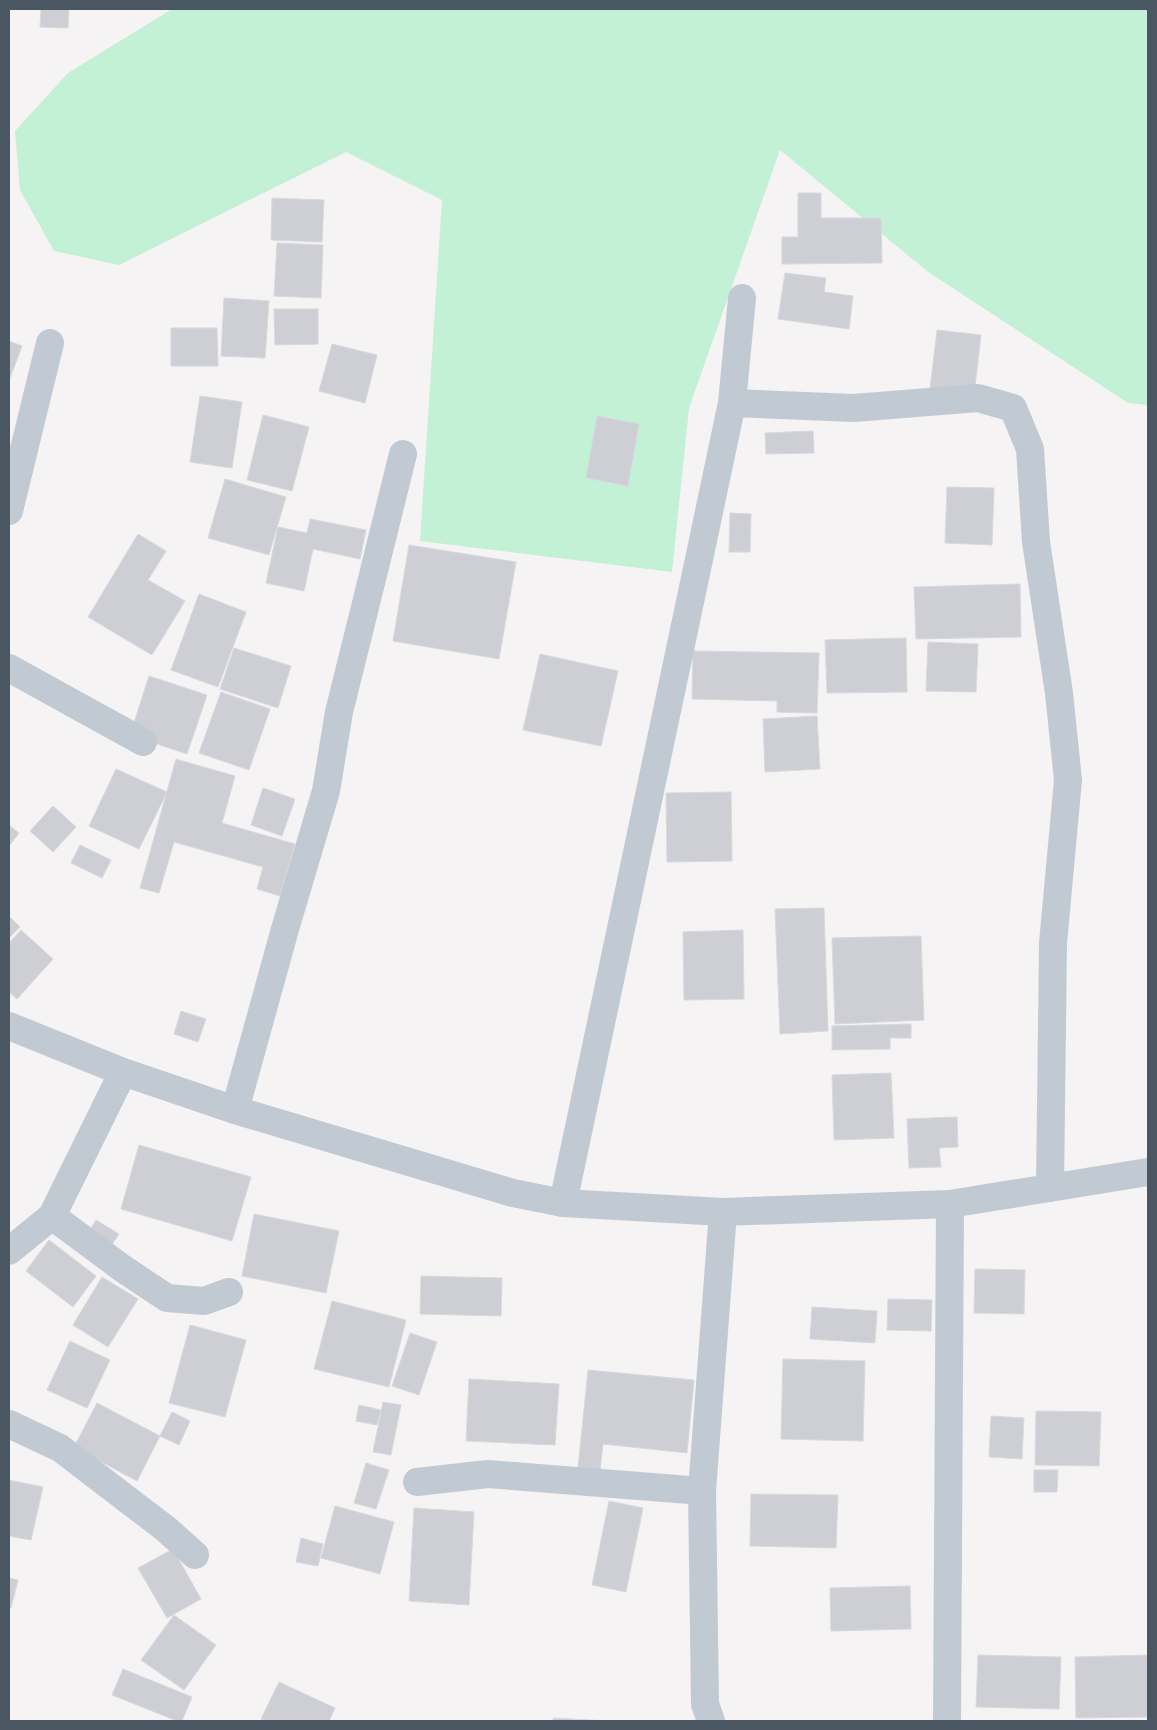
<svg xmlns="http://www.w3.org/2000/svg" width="1157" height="1730" viewBox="0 0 1157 1730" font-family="'Roboto Condensed',sans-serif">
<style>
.green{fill:#c3f1d5}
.building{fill:#cdcfd5;stroke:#d7d9de}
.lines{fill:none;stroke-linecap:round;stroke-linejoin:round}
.minor{stroke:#c1cad2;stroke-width:28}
</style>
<rect width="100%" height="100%" fill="#f5f3f3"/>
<path class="green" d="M 172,9 L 1148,9 L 1148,405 L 1128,403 L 927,271 L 780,150 L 689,408 L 672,572 L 420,541 L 442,200 L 346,152 L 119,265 L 54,251 L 20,190 L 15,131 L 68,73 Z"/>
<g class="building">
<path d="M 41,9 L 69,9 L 68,28 L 40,27 Z"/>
<path d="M 798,193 L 821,193 L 821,218 L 881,218 L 882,263 L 782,264 L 782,237 L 798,237 Z"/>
<path d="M 272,198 L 324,200 L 322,242 L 271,240 Z"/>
<path d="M 277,243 L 323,245 L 321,298 L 274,296 Z"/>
<path d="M 785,273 L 826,278 L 824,292 L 853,296 L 849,329 L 778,319 Z"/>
<path d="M 224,298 L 269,301 L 265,358 L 221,356 Z"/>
<path d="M 274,309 L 318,309 L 318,344 L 275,345 Z"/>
<path d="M 171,328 L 217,328 L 218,366 L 171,366 Z"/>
<path d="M 937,330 L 981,335 L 974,395 L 930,389 Z"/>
<path d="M 9,341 L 22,346 L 9,381 Z"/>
<path d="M 332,344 L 377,355 L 365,403 L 319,391 Z"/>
<path d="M 200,396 L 242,402 L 232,468 L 190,462 Z"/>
<path d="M 263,415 L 309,427 L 292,491 L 247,480 Z"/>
<path d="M 597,416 L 639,424 L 628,486 L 586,478 Z"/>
<path d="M 813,431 L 814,453 L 766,454 L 765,433 Z"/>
<path d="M 225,479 L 286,497 L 269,555 L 208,538 Z"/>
<path d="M 947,487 L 994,488 L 992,545 L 945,543 Z"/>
<path d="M 730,513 L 751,514 L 750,552 L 729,552 Z"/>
<path d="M 310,519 L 366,530 L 360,559 L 313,549 L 304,591 L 266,583 L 278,527 L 307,533 Z"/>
<path d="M 138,534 L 166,551 L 148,580 L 185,601 L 152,655 L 88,617 Z"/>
<path d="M 409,545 L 516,562 L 499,659 L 393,641 Z"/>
<path d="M 1020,584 L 1021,637 L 916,639 L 914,587 Z"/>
<path d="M 199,594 L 246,612 L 218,687 L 171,670 Z"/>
<path d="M 906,638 L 907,692 L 827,693 L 825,640 Z"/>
<path d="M 928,642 L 978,644 L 976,692 L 926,691 Z"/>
<path d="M 234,648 L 291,666 L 278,708 L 220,689 Z"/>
<path d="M 693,651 L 819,653 L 817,713 L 777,712 L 777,701 L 692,699 Z"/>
<path d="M 540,654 L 618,671 L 601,746 L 523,730 Z"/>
<path d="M 149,676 L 207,695 L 187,754 L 130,735 Z"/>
<path d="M 221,692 L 270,709 L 249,770 L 199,753 Z"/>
<path d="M 817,716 L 820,769 L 765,772 L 763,719 Z"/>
<path d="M 176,759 L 235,776 L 222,823 L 295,844 L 280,896 L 257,889 L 263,867 L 174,842 L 159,893 L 140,888 Z"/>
<path d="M 116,769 L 167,792 L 139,849 L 89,826 Z"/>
<path d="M 263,788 L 295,799 L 282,836 L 251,825 Z"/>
<path d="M 731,792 L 732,861 L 667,862 L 666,793 Z"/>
<path d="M 53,806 L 76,827 L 53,852 L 30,831 Z"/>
<path d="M 9,825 L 19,833 L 9,846 Z"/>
<path d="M 80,845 L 111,860 L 102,878 L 71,863 Z"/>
<path d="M 824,908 L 828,1031 L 780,1034 L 775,909 Z"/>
<path d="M 9,916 L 20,927 L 9,938 Z"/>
<path d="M 21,930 L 53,959 L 17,999 L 9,992 L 9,943 Z"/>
<path d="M 743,930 L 744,999 L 684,1000 L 683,932 Z"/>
<path d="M 921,936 L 924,1020 L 835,1024 L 832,938 Z"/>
<path d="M 181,1011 L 206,1019 L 198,1042 L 174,1034 Z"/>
<path d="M 911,1024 L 911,1038 L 890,1038 L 890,1049 L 832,1050 L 832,1026 Z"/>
<path d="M 891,1073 L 894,1138 L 834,1140 L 832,1075 Z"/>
<path d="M 957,1117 L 958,1147 L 939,1148 L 941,1167 L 909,1168 L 907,1119 Z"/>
<path d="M 139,1145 L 251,1177 L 232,1241 L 121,1209 Z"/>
<path d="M 254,1214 L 339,1231 L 326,1293 L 242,1276 Z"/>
<path d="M 96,1220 L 119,1234 L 107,1252 L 84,1239 Z"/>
<path d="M 49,1240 L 96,1276 L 73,1307 L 26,1271 Z"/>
<path d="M 975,1269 L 1025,1270 L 1024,1314 L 974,1313 Z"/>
<path d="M 421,1276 L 502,1278 L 501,1316 L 420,1314 Z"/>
<path d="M 102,1277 L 138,1299 L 108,1347 L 73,1325 Z"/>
<path d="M 888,1299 L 932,1300 L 931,1331 L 887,1330 Z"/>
<path d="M 332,1301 L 406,1320 L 389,1387 L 314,1369 Z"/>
<path d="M 812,1307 L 877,1311 L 875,1343 L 810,1339 Z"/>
<path d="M 190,1325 L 246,1340 L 225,1417 L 169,1403 Z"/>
<path d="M 410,1333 L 437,1342 L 419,1395 L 392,1386 Z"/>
<path d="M 70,1341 L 110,1360 L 87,1408 L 47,1390 Z"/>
<path d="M 783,1359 L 865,1361 L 863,1441 L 781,1439 Z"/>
<path d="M 588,1370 L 694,1380 L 687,1453 L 603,1444 L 600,1470 L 578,1468 Z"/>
<path d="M 469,1379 L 559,1384 L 555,1445 L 466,1441 Z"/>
<path d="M 383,1402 L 401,1405 L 391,1455 L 373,1452 Z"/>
<path d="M 97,1403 L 160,1436 L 137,1481 L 74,1447 Z"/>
<path d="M 359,1405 L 381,1410 L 377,1425 L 356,1421 Z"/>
<path d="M 1036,1411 L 1101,1412 L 1099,1466 L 1035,1465 Z"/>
<path d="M 172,1412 L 190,1421 L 179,1445 L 160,1436 Z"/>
<path d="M 991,1416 L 1024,1418 L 1022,1459 L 989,1457 Z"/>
<path d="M 366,1463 L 389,1470 L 376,1509 L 354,1503 Z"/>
<path d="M 1034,1470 L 1058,1470 L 1057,1492 L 1034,1492 Z"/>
<path d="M 9,1480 L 43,1487 L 31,1540 L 9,1536 Z"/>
<path d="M 751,1494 L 838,1495 L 836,1548 L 750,1546 Z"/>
<path d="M 609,1501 L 643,1508 L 626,1592 L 592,1585 Z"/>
<path d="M 335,1506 L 394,1522 L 380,1574 L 321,1558 Z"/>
<path d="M 414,1508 L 474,1512 L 469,1605 L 409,1601 Z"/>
<path d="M 301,1538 L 323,1544 L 318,1566 L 296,1562 Z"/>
<path d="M 173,1549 L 201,1599 L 167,1618 L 138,1568 Z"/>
<path d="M 9,1578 L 18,1580 L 11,1608 L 9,1607 Z"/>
<path d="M 910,1586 L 911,1629 L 831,1631 L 830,1588 Z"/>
<path d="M 174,1615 L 216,1645 L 184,1690 L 141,1660 Z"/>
<path d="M 978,1655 L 1061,1657 L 1059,1709 L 976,1707 Z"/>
<path d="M 1148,1655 L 1148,1717 L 1076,1718 L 1075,1657 Z"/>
<path d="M 123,1669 L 192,1697 L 182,1721 L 177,1721 L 112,1695 Z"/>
<path d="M 279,1682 L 335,1708 L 329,1721 L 267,1721 L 261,1719 Z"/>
<path d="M 553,1718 L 608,1721 L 553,1721 Z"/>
</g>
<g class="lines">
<g class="minor">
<path d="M 732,403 L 854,408 L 978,398 L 1013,408 L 1030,449 L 1036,542 L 1059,693 L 1068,780 L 1053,943 L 1050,1188"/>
<path d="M 9,511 L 50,343"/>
<path d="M 9,668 L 143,742"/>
<path d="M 9,1026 L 123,1072 L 235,1110 L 513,1193 L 563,1203 L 723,1212 L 950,1204 L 1148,1172"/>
<path d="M 235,1110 L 285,929 L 326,791 L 339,712 L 403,454"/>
<path d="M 563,1203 L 732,403 L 742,298"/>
<path d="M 52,1216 L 122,1268 L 167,1298 L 204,1301 L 229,1292"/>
<path d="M 9,1251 L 52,1216 L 123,1072"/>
<path d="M 9,1424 L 60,1448 L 166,1529 L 195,1555"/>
<path d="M 417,1482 L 488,1474 L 702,1491"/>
<path d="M 711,1721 L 705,1704 L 702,1491 L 723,1212"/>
<path d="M 947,1721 L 950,1204"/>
</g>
</g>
<rect width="1157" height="1730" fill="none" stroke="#4a5661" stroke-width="20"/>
</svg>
